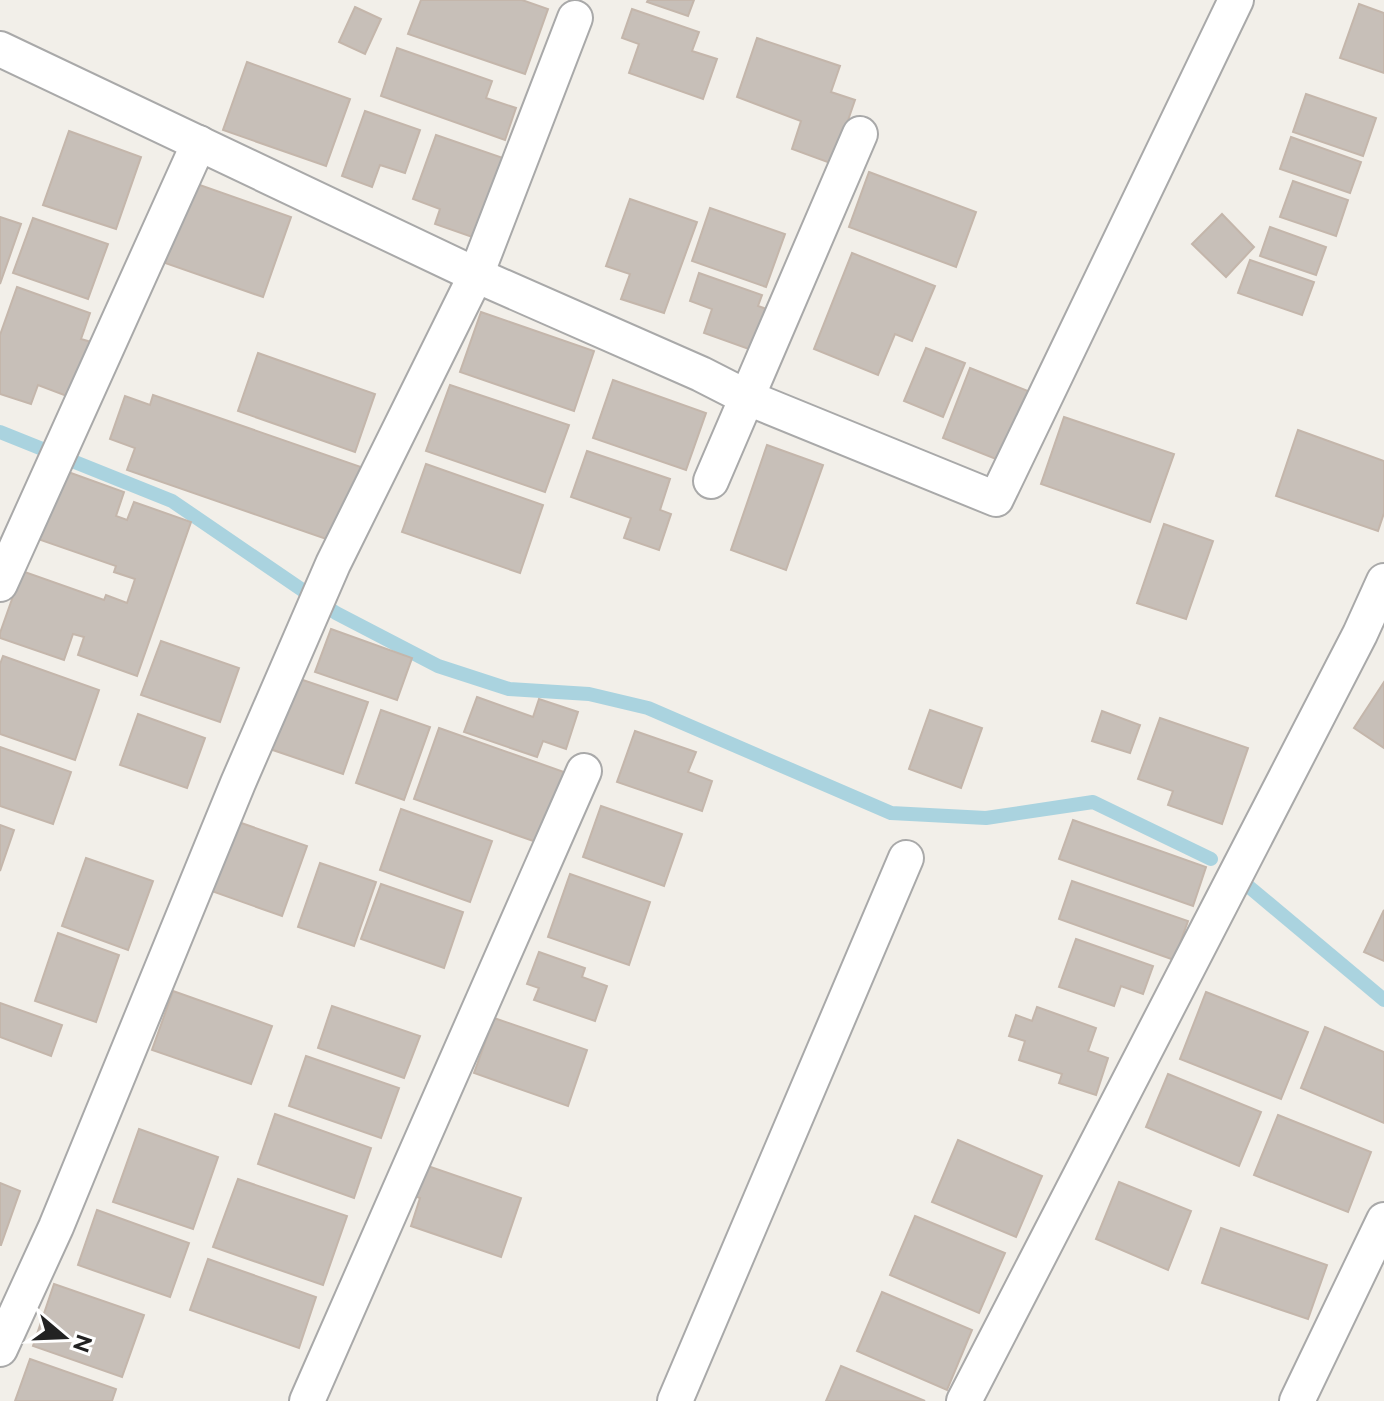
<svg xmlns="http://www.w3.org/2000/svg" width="1384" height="1401" viewBox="0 0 1384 1401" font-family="Raleway,sans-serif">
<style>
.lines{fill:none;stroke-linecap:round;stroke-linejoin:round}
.stream{stroke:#aad3df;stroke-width:14}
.building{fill:#c7bfb8;stroke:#c4b6ab;stroke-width:2}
.street-casing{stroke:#a9a9a9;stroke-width:38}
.street{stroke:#fff;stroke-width:34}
</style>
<rect width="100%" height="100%" fill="#f2efe9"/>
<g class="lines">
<g class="stream">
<path d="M 0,432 L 172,501 L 336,613 L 438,666 L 509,689 L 589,694 L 648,708 L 891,813 L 986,818 L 1093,802 L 1211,859"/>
<path d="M 1248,886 L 1384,1000"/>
</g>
</g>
<g class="building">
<path d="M 421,0 L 522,0 L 548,9 L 525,74 L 408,34 Z"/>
<path d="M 648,0 L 694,0 L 688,16 L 647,2 Z"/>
<path d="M 1359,4 L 1384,13 L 1384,73 L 1340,58 Z"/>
<path d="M 355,7 L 381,19 L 365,54 L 339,42 Z"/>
<path d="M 632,9 L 699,32 L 692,51 L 717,59 L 703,99 L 629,73 L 639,44 L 622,38 Z"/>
<path d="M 757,38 L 840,66 L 831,92 L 855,100 L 833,164 L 792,149 L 801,121 L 737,97 Z"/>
<path d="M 397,48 L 492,81 L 486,98 L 516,108 L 505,140 L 381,96 Z"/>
<path d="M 247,62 L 350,99 L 326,166 L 223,130 Z"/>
<path d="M 1306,94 L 1376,118 L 1363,156 L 1293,132 Z"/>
<path d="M 365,111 L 420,130 L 405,173 L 380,165 L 372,187 L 342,176 Z"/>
<path d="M 69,131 L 141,157 L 116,229 L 43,205 Z"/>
<path d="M 436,135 L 506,159 L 478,239 L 435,224 L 440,209 L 413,199 Z"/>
<path d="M 1291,137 L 1361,162 L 1350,193 L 1280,169 Z"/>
<path d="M 869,172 L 976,212 L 956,267 L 849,227 Z"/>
<path d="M 1293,181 L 1348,200 L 1336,236 L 1280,217 Z"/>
<path d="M 194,183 L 291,217 L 263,297 L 165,263 Z"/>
<path d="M 630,199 L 697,222 L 664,313 L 621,299 L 630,274 L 606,266 Z"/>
<path d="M 710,208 L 785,234 L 766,287 L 692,261 Z"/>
<path d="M 1222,214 L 1254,247 L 1226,277 L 1192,244 Z"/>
<path d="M 0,217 L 21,224 L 0,284 Z"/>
<path d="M 33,218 L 108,244 L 88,299 L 13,273 Z"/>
<path d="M 1270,227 L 1326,247 L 1316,275 L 1260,256 Z"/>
<path d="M 852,253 L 935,286 L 912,341 L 895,334 L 878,375 L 814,349 Z"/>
<path d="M 1250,260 L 1314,282 L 1302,315 L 1238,293 Z"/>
<path d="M 699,273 L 762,295 L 758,306 L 775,312 L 760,353 L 704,333 L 712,309 L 690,301 Z"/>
<path d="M 17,287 L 90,313 L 81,339 L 91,342 L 72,398 L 38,385 L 31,404 L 0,394 L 0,335 Z"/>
<path d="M 481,312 L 594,351 L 574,411 L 460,372 Z"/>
<path d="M 926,348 L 965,363 L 943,417 L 904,401 Z"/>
<path d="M 258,353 L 375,394 L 355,452 L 238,411 Z"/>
<path d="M 970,368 L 1038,395 L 1011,465 L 943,438 Z"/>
<path d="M 613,380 L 706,413 L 686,470 L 593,438 Z"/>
<path d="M 450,385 L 569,425 L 545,492 L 426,451 Z"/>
<path d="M 153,395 L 361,467 L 335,542 L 127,470 L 135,448 L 110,439 L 125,396 L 150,405 Z"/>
<path d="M 1064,417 L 1174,454 L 1150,522 L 1041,484 Z"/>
<path d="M 1298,430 L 1384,461 L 1384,513 L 1378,531 L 1276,496 Z"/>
<path d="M 767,445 L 823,465 L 786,570 L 731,550 Z"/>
<path d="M 587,451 L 670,479 L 660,510 L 671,514 L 659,550 L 624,538 L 631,518 L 571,497 Z"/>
<path d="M 426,464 L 543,505 L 520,573 L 402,532 Z"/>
<path d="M 57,468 L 124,492 L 116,516 L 127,520 L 134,502 L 191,522 L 137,676 L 78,655 L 84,637 L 73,634 L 64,660 L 0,638 L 0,633 L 22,571 L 104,600 L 106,595 L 127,603 L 135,579 L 114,572 L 116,566 L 32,537 Z"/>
<path d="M 1164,524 L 1213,541 L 1186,619 L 1137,603 Z"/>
<path d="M 331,629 L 412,658 L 397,700 L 315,672 Z"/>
<path d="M 161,641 L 239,668 L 220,722 L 141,695 Z"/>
<path d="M 3,656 L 99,690 L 75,760 L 0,734 L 0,664 Z"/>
<path d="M 291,676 L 368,702 L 343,774 L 267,748 Z"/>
<path d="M 1384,682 L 1384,748 L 1354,728 Z"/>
<path d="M 477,697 L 533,717 L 539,699 L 578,712 L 566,749 L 543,741 L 537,757 L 464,732 Z"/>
<path d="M 381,710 L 430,727 L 404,800 L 356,783 Z"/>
<path d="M 930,710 L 982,728 L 961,788 L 909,769 Z"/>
<path d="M 1102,711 L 1140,725 L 1130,753 L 1092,741 Z"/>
<path d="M 138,714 L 205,738 L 187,788 L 120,765 Z"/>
<path d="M 1160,718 L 1248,748 L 1222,824 L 1168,805 L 1173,791 L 1138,779 Z"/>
<path d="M 439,728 L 564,772 L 539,843 L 414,799 Z"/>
<path d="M 635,731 L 696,752 L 688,772 L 712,781 L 702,811 L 617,782 Z"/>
<path d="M 0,747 L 71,772 L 53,824 L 0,806 Z"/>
<path d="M 601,806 L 682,834 L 664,886 L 583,857 Z"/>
<path d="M 401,809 L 492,841 L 470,902 L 380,870 Z"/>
<path d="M 227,818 L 307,846 L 282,916 L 203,888 Z"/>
<path d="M 1073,820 L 1206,867 L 1193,906 L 1059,859 Z"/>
<path d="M 0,825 L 14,830 L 0,871 Z"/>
<path d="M 86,858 L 153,881 L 128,950 L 62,926 Z"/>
<path d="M 320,863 L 376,882 L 354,946 L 298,927 Z"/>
<path d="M 570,874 L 650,902 L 629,965 L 548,937 Z"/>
<path d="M 1072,881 L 1188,921 L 1174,960 L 1059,919 Z"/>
<path d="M 381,884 L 463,912 L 444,968 L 361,939 Z"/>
<path d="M 1384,910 L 1384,961 L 1364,952 Z"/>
<path d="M 58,933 L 119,955 L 96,1022 L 35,1001 Z"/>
<path d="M 1076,939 L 1153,966 L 1143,994 L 1121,986 L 1114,1006 L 1059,987 Z"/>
<path d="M 539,952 L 585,968 L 582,977 L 607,986 L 595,1021 L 534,1000 L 539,988 L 527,984 Z"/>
<path d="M 173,991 L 272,1026 L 251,1084 L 152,1050 Z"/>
<path d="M 1206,992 L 1308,1032 L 1281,1099 L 1180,1059 Z"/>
<path d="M 0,1003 L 62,1025 L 51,1056 L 0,1037 Z"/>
<path d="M 332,1006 L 420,1036 L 404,1078 L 318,1048 Z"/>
<path d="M 1037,1007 L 1096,1028 L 1088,1051 L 1108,1058 L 1096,1095 L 1059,1083 L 1062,1074 L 1019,1060 L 1025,1041 L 1009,1036 L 1016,1015 L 1032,1021 Z"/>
<path d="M 494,1018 L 587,1050 L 568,1106 L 474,1073 Z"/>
<path d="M 1325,1027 L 1384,1052 L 1384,1123 L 1301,1088 Z"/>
<path d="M 306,1056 L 399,1088 L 381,1138 L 289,1106 Z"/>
<path d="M 1168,1074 L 1261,1112 L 1239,1166 L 1146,1127 Z"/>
<path d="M 275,1114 L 371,1148 L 354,1198 L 258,1164 Z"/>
<path d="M 1278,1115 L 1371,1152 L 1348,1212 L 1254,1175 Z"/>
<path d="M 139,1129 L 218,1157 L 193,1229 L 113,1202 Z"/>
<path d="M 958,1140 L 1042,1176 L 1016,1237 L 932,1202 Z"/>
<path d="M 419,1163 L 521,1198 L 501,1257 L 411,1226 L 420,1198 L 409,1194 Z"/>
<path d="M 238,1179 L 347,1216 L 323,1285 L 213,1247 Z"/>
<path d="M 1119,1182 L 1191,1211 L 1168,1270 L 1096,1239 Z"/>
<path d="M 0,1183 L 20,1191 L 1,1245 L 0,1245 Z"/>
<path d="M 97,1210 L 189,1243 L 170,1297 L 78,1265 Z"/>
<path d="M 915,1216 L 1005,1253 L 979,1313 L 890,1275 Z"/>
<path d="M 1221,1228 L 1327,1265 L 1308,1319 L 1202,1283 Z"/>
<path d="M 208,1259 L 316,1297 L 299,1348 L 190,1310 Z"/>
<path d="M 54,1284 L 144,1315 L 122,1377 L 33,1346 Z"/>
<path d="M 882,1292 L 972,1330 L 947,1390 L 857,1351 Z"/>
<path d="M 30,1359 L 116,1389 L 112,1401 L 15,1401 Z"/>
<path d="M 841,1366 L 925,1401 L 826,1401 Z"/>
</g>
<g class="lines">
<defs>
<g id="street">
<path d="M 0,49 L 476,275 L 701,374 L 748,398 L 996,499 L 1236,0"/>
<path d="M 711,481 L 860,134"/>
<path d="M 0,584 L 199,143"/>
<path d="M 0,1349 L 56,1227 L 238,783 L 333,564 L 476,275 L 575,18"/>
<path d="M 307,1401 L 584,771"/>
<path d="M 675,1401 L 906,858"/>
<path d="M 964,1401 L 1360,634 L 1384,581"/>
<path d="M 1297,1401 L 1384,1220"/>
</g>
</defs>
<use href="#street" class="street-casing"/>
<use href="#street" class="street"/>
</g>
<g transform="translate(64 1337) rotate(109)" stroke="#ffffff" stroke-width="6" paint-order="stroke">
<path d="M0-6L14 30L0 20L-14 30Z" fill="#222222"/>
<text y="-12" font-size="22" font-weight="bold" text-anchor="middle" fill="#222222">N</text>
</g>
</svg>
